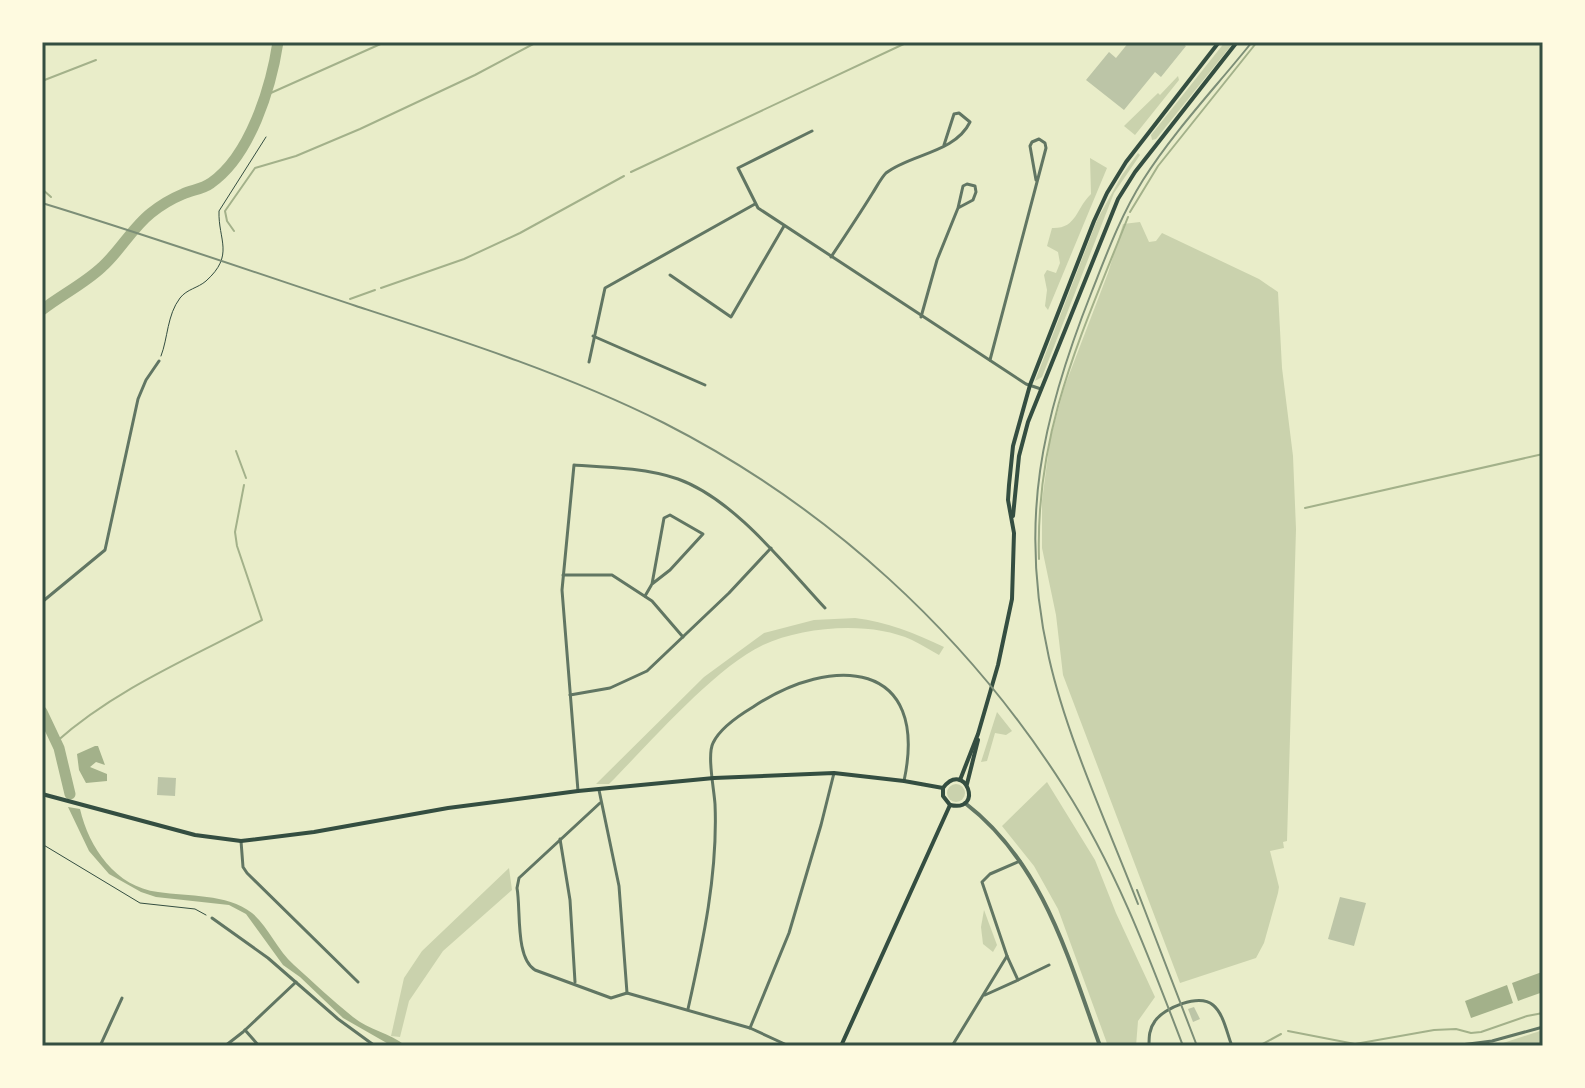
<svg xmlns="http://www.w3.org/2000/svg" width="1585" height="1088" viewBox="0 0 1585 1088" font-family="'Work Sans',sans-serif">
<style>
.green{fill:#cad2ad}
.water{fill:#a3b18a}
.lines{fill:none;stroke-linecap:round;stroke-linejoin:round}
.stream{stroke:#a3b18a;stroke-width:2}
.river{stroke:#a3b18a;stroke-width:11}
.building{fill:#bcc5a7}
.path{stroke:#344e41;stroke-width:1}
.minor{stroke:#617663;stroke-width:3}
.tertiary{stroke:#617663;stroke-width:4}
.secondary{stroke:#344e41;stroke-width:4}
.rail{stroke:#7c8e77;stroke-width:2}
.neatline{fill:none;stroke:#344e41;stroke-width:3}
</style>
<rect width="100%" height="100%" fill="#e9edc9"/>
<g class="green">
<path d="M 1225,42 L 1234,42 L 1156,139 L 1152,140 L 1151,135 Z"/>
<path d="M 1178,76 L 1179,80 L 1135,135 L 1124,126 L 1158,93 L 1160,95 Z"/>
<path d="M 1138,153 L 1140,155 L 1114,193 L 1042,377 L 1035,381 L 1097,220 L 1122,175 Z"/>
<path d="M 1090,158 L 1107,168 L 1048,310 L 1045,306 L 1047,290 L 1044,275 L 1047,270 L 1056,273 L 1060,263 L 1058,252 L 1047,246 L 1052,228 C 1077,229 1076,208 1091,194 Z"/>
<path d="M 1140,222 L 1149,242 L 1156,241 L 1162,233 L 1259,279 L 1278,292 L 1282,368 L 1293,456 L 1296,529 L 1287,841 L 1283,842 L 1284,848 L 1270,851 L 1279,887 L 1278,893 L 1264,943 L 1256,958 L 1180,983 L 1063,675 L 1056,615 L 1042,548 L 1042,501 L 1050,440 L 1064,388 L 1108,273 L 1123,224 Z"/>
<path d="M 855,618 C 887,622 915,633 944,647 L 939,655 C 930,650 922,645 912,640 C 871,621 804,626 763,645 C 713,669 650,743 609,784 L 596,784 L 704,677 L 764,633 L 814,620 Z"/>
<path d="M 997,712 L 1012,731 L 1006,735 L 995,733 L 987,761 L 981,762 Z"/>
<path d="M 1047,782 L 1095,860 L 1116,913 L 1155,997 L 1138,1021 L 1136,1046 L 1108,1046 L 1058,909 L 1034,866 L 1002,826 Z"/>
<circle cx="956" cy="793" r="9"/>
<path d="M 509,868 L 512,890 L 443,951 L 409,1001 L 400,1037 L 391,1036 L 404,978 L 422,951 Z"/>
<path d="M 984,910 L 997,945 L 993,952 L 983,944 L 981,927 Z"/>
<path d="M 1543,1030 L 1543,1046 L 1475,1046 L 1500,1044 Z"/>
</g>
<g class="water">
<path d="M 95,746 L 98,746 L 105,765 L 96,762 L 90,767 L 107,774 L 107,781 L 86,783 L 79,770 L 77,754 Z"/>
<path d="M 68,807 L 80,809 C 89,848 116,887 158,892 C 189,897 226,893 252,913 C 268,926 277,950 294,965 C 313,982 333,1001 353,1017 C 369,1030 390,1033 406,1046 L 392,1046 L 343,1018 L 300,977 L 283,965 L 246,914 L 229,905 L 156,897 L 141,892 L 109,874 L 89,851 Z"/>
<path d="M 1542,972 L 1543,978 L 1540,982 L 1543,992 L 1518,1001 L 1512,983 Z"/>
<path d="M 1507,985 L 1513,1003 L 1471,1018 L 1465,1001 Z"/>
</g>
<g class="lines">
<g class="stream">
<path d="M 42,81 L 96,60"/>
<path d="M 264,96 L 385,42"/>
<path d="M 631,172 L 908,42"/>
<path d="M 42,189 L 51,197"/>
<path d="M 1130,212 L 1158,166 L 1257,42"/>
<path d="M 234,231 L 227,221 L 225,211 L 255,168 L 296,156 L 360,129 L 475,75 L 537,42"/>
<path d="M 381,288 L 464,259 L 520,233 L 624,176"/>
<path d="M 350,299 L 375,290"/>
<path d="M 236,451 L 246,478"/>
<path d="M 1305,508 L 1543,454"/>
<path d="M 1039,559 C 1035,429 1082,334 1128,217"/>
<path d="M 56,742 C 115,689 192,657 262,620 L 237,546 L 235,532 L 244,485"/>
<path d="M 1288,1031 L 1355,1044 L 1434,1030 L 1456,1029 L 1471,1033 L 1481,1032 L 1527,1016 L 1543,1013"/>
<path d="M 1259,1046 L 1281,1034"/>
</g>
<g class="river">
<path d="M 42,310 C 61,295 84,284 102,267 C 120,251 132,228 151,213 C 161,205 171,199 183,194 C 192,190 203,189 211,183 C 250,156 271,88 278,42"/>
<path d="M 42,712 L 59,748 L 70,794"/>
</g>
</g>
<g class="building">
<path d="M 1129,42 L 1180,42 L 1186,46 L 1161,77 L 1155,72 L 1124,110 L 1086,80 L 1109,52 L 1116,58 Z"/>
<path d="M 158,777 L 176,778 L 175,796 L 157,795 Z"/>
<path d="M 1340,897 L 1366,903 L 1354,946 L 1328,939 Z"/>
<path d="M 1194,1007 L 1200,1019 L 1193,1022 L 1188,1009 Z"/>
</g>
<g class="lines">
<g class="path">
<path d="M 161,356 C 168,338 167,315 180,298 C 187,289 198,288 206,281 C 235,255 218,240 219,211 L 266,137"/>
<path d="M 42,844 L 140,903 L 195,909 L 206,915"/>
</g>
<g class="minor">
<path d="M 812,131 L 738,168 L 758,208 L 1026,384 L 1041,389"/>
<path d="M 831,257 C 845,236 859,215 872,194 C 876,188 881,178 886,173 C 910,154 955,153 970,122 L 959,113 L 954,114 L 944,145"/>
<path d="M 670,275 L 731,317 L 784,226"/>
<path d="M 921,317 L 937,260 L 958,208 L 973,200 L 976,192 L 975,186 L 967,184 L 963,186 L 958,208"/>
<path d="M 593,336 L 705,385"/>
<path d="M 990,360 L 1046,148 L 1045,143 L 1039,139 L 1032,142 L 1030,146 L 1036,180"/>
<path d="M 589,362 L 605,288 L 755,204"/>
<path d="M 563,575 L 612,575 L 652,601 L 683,637"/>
<path d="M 645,596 L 652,584 L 670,570 L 703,534 L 670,515 L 664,518 L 652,584"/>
<path d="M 42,602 L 105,550 L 138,399 L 146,380 L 159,361"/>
<path d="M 570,695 L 610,688 L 647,671 L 729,593 L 771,548"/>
<path d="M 599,790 L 619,886 L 627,993"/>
<path d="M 578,791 L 562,590 L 574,465 C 607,467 646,468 678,479 C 734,499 785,565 825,608"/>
<path d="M 600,803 L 519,878 L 517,888 C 521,909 515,958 535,970 L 611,998 L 627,993"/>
<path d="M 560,839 L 570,900 L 575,982"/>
<path d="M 241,841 L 243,867 L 247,873 L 358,982"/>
<path d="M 212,918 L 268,958 L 338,1019 L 375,1046"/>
<path d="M 1007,956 L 982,882 L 990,874 L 1020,861"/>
<path d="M 1018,980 L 1049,965"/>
<path d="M 627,993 L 750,1028 L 789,1046"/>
<path d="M 688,1009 C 703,942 718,873 715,804 C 714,789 707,755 713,743 C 720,728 738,716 753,707 C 832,654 930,660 904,781"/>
<path d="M 750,1028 L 789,933 L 821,825 L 834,773"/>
<path d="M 245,1030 L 259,1046"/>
<path d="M 100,1046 L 122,998"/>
<path d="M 225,1046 L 243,1032 L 296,982"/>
<path d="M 952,1046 L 1007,956 L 1018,980 L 985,995"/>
<path d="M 1149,1046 C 1149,1037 1149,1029 1155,1021 C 1164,1008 1199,993 1213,1005 C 1224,1014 1227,1034 1232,1046"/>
<path d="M 1288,1046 L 1302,1046"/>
<path d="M 1453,1046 L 1492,1041 L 1543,1027"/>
</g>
<path class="tertiary" d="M 965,803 C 1043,863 1068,957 1100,1046"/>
<g class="secondary">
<path d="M 1013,516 L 1019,456 L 1028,422 L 1118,199 L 1135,172 L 1237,42"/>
<path d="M 960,780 L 978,734 L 998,665 L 1012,599 L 1014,533 L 1008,500 L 1009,485 L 1013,446 L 1030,385 L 1094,221 L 1107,193 L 1126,162 L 1219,42"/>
<path d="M 967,784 L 978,740"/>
<path d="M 943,788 C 965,759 985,813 950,805"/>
<path d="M 943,788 L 943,796 L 950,805"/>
<path d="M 42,794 L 195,835 L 241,841 L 314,832 L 448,808 L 578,791 L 714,778 L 834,773 L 904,781 L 943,788"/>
<path d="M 841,1046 L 950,805"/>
</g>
<g class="rail">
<path d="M 42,203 C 147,235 251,271 356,306 C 460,340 566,374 664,423 C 827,506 966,633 1064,787 C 1116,868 1149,957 1183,1046"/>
<path d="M 1137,890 L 1197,1046"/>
<path d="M 1138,904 C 1108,826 1067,738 1049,658 C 1018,521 1042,417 1092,291 C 1107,253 1121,215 1143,180 C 1174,131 1216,87 1252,42"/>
</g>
</g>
<rect width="1585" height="1088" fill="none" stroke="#fefae0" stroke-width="88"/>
<rect x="44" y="44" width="1497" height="1000" class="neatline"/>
</svg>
